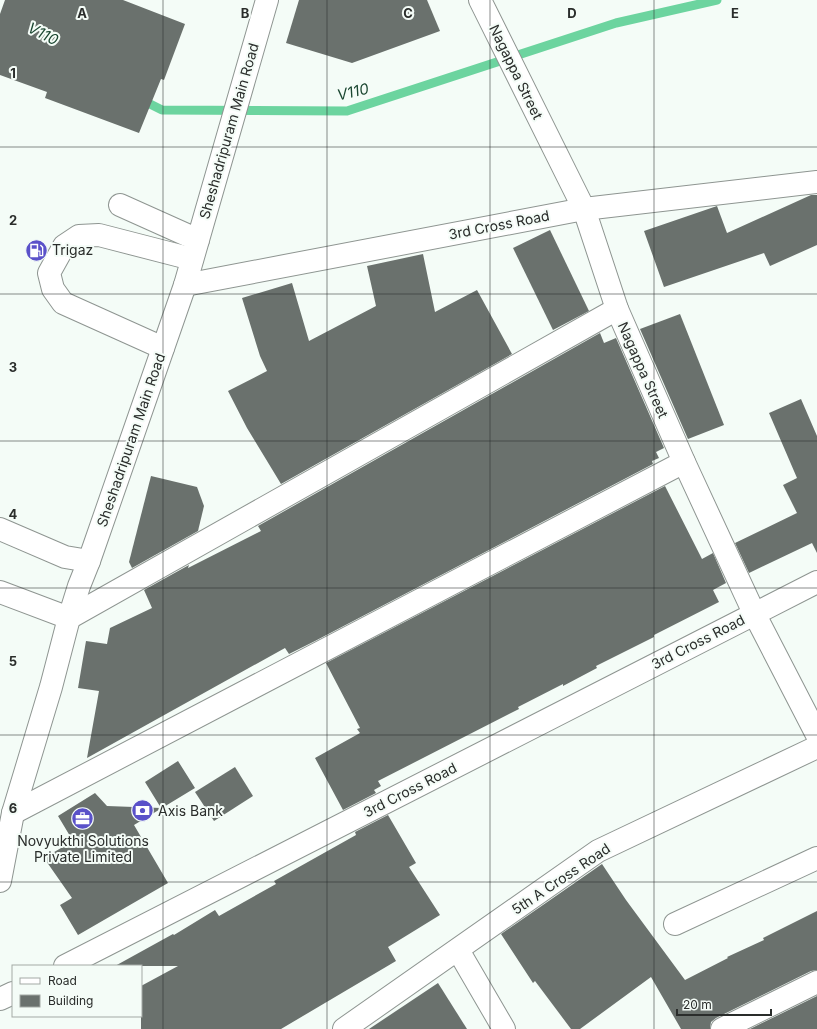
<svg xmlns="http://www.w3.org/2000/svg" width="817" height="1029" viewBox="0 0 817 1029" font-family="Inter,sans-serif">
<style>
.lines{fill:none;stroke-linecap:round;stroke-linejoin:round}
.stream{stroke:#6cd49f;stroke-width:9}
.building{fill:#6a716d}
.minor-casing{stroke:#8e9591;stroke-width:24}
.minor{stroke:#fff;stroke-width:22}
.grid{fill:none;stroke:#2a2d2b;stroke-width:1;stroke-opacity:0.55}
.labels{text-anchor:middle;stroke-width:4;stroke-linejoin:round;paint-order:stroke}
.street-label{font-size:14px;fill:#2a2d2b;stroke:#f4fcf7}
.poi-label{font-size:14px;fill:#2a2d2b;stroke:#f4fcf7;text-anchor:start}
.water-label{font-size:15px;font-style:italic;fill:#1b4731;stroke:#f4fcf7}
.grid-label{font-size:13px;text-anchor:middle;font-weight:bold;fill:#2a2d2b;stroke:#f4fcf7;stroke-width:4;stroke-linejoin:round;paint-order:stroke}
</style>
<rect width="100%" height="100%" fill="#f4fcf7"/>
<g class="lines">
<path class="stream" d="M 140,99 L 162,110 L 347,111 L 616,23 L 717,0"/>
</g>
<g class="building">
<path d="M 5,0 L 123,0 L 185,24 L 164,80 L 161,79 L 139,133 L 45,98 L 47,92 L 0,75 L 0,14 Z"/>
<path d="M 299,0 L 427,0 L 440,31 L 352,63 L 286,43 Z"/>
<path d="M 811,195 L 817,195 L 817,245 L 770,266 L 764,253 L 664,287 L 644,231 L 717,206 L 727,233 Z"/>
<path d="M 550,230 L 589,311 L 553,330 L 513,248 Z"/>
<path d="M 423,254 L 435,312 L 477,290 L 512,354 L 281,484 L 247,428 L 228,391 L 267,371 L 260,356 L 242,298 L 292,283 L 309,341 L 376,306 L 367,266 Z"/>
<path d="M 680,314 L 724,425 L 688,439 L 640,329 Z"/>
<path d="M 600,333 L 604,343 L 616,338 L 664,448 L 656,452 L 659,458 L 652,461 L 653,464 L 315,641 L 289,654 L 285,648 L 87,758 L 99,691 L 78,688 L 86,641 L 107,644 L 110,628 L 152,608 L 144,590 L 189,565 L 188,568 L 261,531 L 258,526 Z"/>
<path d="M 801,399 L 817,436 L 817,553 L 812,543 L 749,573 L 735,543 L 797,513 L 783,485 L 797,478 L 769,413 Z"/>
<path d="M 151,476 L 197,487 L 204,506 L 198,531 L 132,568 L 129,562 Z"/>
<path d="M 665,486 L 702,559 L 713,553 L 726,583 L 713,590 L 719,602 L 654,635 L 654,637 L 596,666 L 597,668 L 563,686 L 563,684 L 518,707 L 519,709 L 378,781 L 381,786 L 374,790 L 376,793 L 343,810 L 315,758 L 360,733 L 357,729 L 360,728 L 326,663 Z"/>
<path d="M 178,761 L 195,788 L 134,825 L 168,883 L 78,935 L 60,905 L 72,898 L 44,858 L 73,841 L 58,816 L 95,793 L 107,806 L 161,808 L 145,782 Z"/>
<path d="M 235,767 L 253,796 L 214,821 L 195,792 Z"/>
<path d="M 388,815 L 416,863 L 409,867 L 440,915 L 388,947 L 396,961 L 281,1029 L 141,1029 L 141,986 L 178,966 L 115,966 L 173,934 L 174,935 L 215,910 L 219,916 L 276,884 L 274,881 L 356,835 L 355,832 Z"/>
<path d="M 602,864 L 626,900 L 685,980 L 728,958 L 727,957 L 764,940 L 763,938 L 817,911 L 817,970 L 811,971 L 716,1018 L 711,1022 L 710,1029 L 681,1029 L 651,977 L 580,1029 L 571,1029 L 535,981 L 533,983 L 501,934 Z"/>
<path d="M 438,983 L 467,1029 L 369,1029 Z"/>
<path d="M 817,996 L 817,1029 L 750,1029 Z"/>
</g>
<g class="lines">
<defs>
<g id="minor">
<path d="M 480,0 L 584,209 L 617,309 L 684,462 L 754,613 L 817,735"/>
<path d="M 120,205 L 198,240"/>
<path d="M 185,285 L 584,209 L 817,182"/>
<path d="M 163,348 L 63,303 L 53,289 L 49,273 L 64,246 L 79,236 L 99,235 L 192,259"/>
<path d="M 0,529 L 65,557 L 89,561"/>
<path d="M 0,592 L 69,618 L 617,309"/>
<path d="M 13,813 L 684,462"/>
<path d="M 0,881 L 13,813 L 51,687 L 69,618 L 79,586 L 89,561 L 185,285 L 267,0"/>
<path d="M 675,924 L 817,858"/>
<path d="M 458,950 L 504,1029"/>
<path d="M 65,966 L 817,582"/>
<path d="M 0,999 L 13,993"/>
<path d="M 344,1029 L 598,851 L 817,747"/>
<path d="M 722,1029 L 817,982"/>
</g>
</defs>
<use href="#minor" class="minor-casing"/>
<use href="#minor" class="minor"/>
</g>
<path class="grid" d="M 163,0 L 163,1029M 327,0 L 327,1029M 490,0 L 490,1029M 654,0 L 654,1029M 0,147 L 817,147M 0,294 L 817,294M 0,441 L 817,441M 0,588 L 817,588M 0,735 L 817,735M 0,882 L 817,882"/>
<defs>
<symbol id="fuel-disc" viewBox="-11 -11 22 22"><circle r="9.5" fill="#5a51c9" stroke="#f4fcf7"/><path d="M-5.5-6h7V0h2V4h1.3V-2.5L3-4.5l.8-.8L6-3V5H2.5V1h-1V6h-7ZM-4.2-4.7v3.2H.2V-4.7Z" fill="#fff"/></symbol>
<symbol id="bank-disc" viewBox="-11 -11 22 22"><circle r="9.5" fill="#5a51c9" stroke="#f4fcf7"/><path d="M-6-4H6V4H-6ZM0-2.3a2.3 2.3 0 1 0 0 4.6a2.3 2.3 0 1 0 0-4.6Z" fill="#fff"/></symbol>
<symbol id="office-disc" viewBox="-11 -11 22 22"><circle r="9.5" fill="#5a51c9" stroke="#f4fcf7"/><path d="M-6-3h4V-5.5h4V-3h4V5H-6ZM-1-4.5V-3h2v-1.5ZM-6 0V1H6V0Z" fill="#fff"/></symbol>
</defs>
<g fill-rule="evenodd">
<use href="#fuel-disc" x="24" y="238" width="25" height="25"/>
<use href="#bank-disc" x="130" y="798" width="25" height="25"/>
<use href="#office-disc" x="70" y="806" width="25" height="25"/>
</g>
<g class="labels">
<g class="street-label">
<text transform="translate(516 72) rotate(64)" y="5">Nagappa Street</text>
<text transform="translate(229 131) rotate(-74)" y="5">Sheshadripuram Main Road</text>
<text transform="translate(499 225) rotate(-11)" y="5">3rd Cross Road</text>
<text transform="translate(643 370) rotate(66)" y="5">Nagappa Street</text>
<text transform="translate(131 440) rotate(-71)" y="5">Sheshadripuram Main Road</text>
<text transform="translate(698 642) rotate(-27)" y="5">3rd Cross Road</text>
<text transform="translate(410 790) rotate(-27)" y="5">3rd Cross Road</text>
<text transform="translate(561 879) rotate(-34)" y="5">5th A Cross Road</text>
</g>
<g class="poi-label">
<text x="52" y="255">Trigaz</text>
<text x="158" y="816">Axis Bank</text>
<text x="83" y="846" text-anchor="middle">Novyukthi Solutions<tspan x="83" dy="16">Private Limited</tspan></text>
</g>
<g class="water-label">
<text transform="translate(43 34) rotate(27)" y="5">V110</text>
<text transform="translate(353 92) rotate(-13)" y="5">V110</text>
</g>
</g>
<g class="grid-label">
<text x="82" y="18">A</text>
<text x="245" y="18">B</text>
<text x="408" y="18">C</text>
<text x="572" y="18">D</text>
<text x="735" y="18">E</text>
<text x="13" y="78">1</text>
<text x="13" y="225">2</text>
<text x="13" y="372">3</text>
<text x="13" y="519">4</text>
<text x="13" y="666">5</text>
<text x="13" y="813">6</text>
</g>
<rect x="12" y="965" width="130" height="52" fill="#f4fcf7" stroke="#a3a9a5"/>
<rect x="20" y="978" width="20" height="6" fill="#ffffff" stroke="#a3a9a5"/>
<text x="48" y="985" font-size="12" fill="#2a2d2b">Road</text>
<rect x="20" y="995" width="20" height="12" fill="#6a716d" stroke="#a3a9a5"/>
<text x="48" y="1005" font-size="12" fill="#2a2d2b">Building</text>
<path d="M677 1009v6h94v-6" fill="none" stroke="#2a2d2b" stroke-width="2"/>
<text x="683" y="1009" font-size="12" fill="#2a2d2b" stroke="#f4fcf7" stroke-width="3" paint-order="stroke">20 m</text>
</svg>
